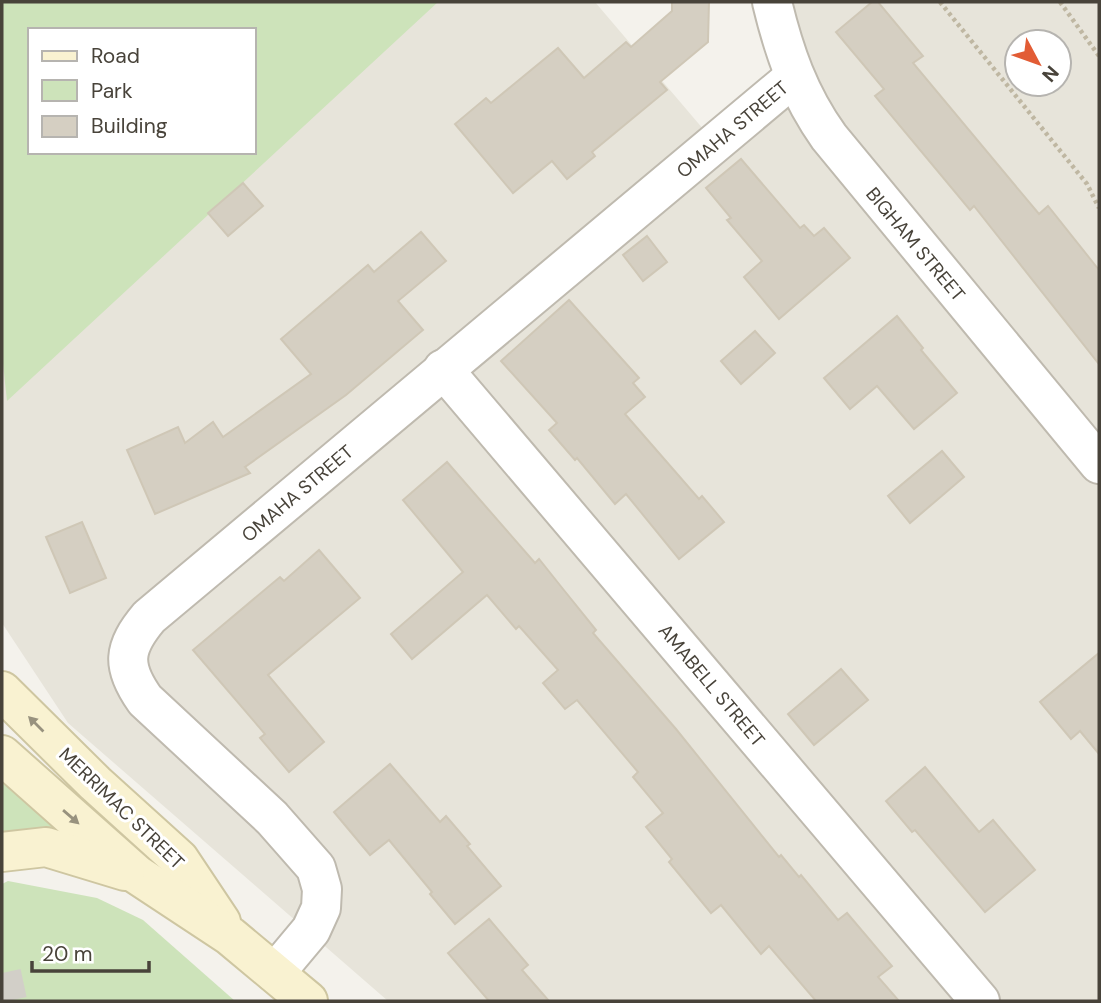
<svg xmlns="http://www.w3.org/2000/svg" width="1101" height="1003" viewBox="0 0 1101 1003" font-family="'DM Sans',sans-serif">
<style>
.residential{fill:#e7e4da;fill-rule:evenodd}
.green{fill:#cde3ba;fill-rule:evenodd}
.building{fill:#d5cfc2;stroke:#cfc7b6;stroke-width:2}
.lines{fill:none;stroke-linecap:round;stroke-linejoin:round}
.secondary-tunnel{stroke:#d2cfc8;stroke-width:38;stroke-dasharray:38 19;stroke-linecap:butt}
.street-casing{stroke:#bfbaaf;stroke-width:42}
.secondary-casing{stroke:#cec6a1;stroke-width:42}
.path{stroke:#bfb7a2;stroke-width:4.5;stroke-dasharray:3.5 3.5;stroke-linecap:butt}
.street{stroke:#fff;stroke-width:38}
.secondary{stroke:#f9f2d1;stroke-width:38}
.oneway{fill:#98927e}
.labels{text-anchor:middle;stroke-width:6;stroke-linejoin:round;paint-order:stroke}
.street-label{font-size:19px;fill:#48433a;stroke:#fff}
</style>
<rect width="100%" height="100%" fill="#f4f2ec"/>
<path class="residential" d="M 387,2 L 595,2 L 727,157 L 814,75 L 787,2 L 1099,2 L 1099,1001 L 388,1001 L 68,723 L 2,623 L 2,351 L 254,152 ZM 1017,42 L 1059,42 L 1059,84 L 1017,84 Z"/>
<g class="green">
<path d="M 2,2 L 438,2 L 7,401 L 2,354 ZM 30,30 L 254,30 L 254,152 L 30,152 Z"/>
<path d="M 2,769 L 75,836 L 2,832 Z"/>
<path d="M 8,881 L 97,898 L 143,920 L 235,1001 L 2,1001 L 2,884 Z"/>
</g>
<g class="building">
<path d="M 672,2 L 709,2 L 708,42 L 660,82 L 667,90 L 592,152 L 595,156 L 567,179 L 552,161 L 513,193 L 455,124 L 486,98 L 491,103 L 558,48 L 584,78 L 626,42 L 631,47 L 672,11 Z"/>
<path d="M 872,2 L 878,2 L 923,56 L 913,63 L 1039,214 L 1048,206 L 1099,270 L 1099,364 L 974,206 L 970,210 L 875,96 L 884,89 L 836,32 Z"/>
<path d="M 741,159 L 800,228 L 804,225 L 814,236 L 824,228 L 850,258 L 779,319 L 744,277 L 762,261 L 727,220 L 731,218 L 706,188 Z"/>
<path d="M 243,183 L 263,206 L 228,236 L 208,213 Z"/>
<path d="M 421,232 L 446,261 L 398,301 L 423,330 L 346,395 L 245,467 L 250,473 L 155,514 L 127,450 L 178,427 L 185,443 L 213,422 L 223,437 L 311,374 L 281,339 L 368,265 L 374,272 Z"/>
<path d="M 647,236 L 667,262 L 643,281 L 623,255 Z"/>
<path d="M 569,300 L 639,378 L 633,383 L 645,397 L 625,414 L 699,499 L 702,496 L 724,522 L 679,559 L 626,494 L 615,504 L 577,458 L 575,460 L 549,430 L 557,423 L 501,361 Z"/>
<path d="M 897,316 L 923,348 L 921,350 L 957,393 L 914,429 L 877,386 L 850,409 L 824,378 Z"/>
<path d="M 755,331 L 775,353 L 741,384 L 721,361 Z"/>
<path d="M 942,451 L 964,477 L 910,523 L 888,496 Z"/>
<path d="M 447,462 L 535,563 L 539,559 L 563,589 L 596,630 L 593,633 L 676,729 L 779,857 L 781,855 L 799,877 L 801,875 L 838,920 L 847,913 L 892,966 L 878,977 L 899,1001 L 816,1001 L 769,946 L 761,954 L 721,905 L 711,913 L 669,862 L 672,859 L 646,827 L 663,813 L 633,777 L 638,772 L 577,700 L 565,709 L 543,683 L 558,670 L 519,626 L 516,629 L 487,595 L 412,659 L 391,634 L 463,572 L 403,500 Z"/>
<path d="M 82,522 L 106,578 L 70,593 L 46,537 Z"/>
<path d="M 319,550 L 360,598 L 268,675 L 324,742 L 289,772 L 260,738 L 265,734 L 193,650 L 280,577 L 284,581 Z"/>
<path d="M 1099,653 L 1099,754 L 1080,731 L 1071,739 L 1040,702 Z"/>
<path d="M 841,669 L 868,700 L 814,745 L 788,714 Z"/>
<path d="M 390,764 L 440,822 L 446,816 L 470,844 L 467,846 L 501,886 L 455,924 L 430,894 L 432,892 L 389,840 L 370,855 L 334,812 Z"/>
<path d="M 925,767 L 979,832 L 993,820 L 1035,870 L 985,912 L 915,830 L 912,832 L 886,801 Z"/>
<path d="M 489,919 L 528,965 L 522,970 L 549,1001 L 489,1001 L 448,953 Z"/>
</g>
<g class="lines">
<path class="secondary-tunnel" d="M 2,973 L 8,1001"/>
<defs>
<g id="street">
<path d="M 772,2 C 784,52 799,95 829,137 L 1099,464"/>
<path d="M 443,369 L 980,1001"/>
<path d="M 275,973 L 311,930 L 321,908 L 322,889 L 316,868 L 272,818 L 145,700 C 121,666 123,648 149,617 L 794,77"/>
</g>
<g id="secondary">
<path d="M 2,691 L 95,783 L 179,859 L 221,922"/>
<path d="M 2,755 L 136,874 L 230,936 L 308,1001"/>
<path d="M 2,852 L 46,847 L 125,871"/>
</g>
</defs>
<use href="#street" class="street-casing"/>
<use href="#secondary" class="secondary-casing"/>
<g class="path">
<path d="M 940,2 L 1087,184 L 1099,208"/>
<path d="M 1060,2 L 1099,56"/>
</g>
<use href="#street" class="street"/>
<use href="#secondary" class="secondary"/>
</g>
<defs><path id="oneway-solid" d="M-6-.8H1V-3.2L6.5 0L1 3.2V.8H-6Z" transform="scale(1.75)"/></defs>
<g class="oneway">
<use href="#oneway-solid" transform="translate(36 724) rotate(-135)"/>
<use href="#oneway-solid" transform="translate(71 817) rotate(41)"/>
</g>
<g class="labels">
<g class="street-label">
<text transform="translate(732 129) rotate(-40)" y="7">OMAHA STREET</text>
<text transform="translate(916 244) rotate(50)" y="7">BIGHAM STREET</text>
<text transform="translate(297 493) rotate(-40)" y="7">OMAHA STREET</text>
<text transform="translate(712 685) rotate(50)" y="7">AMABELL STREET</text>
<text transform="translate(122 808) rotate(44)" y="7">MERRIMAC STREET</text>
</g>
</g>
<rect width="1101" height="1003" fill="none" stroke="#48433a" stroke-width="7"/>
<rect x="28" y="28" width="228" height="126" fill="#ffffff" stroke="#b6b4b0" stroke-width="2"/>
<rect x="42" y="51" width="35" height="10" fill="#f9f2d1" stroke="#b6b4b0" stroke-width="2"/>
<text x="91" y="63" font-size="21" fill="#48433a">Road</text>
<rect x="42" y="80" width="35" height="21" fill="#cde3ba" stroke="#b6b4b0" stroke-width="2"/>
<text x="91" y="98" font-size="21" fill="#48433a">Park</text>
<rect x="42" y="116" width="35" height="21" fill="#d5cfc2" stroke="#b6b4b0" stroke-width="2"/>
<text x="91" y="133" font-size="21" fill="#48433a">Building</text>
<g transform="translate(1038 63) rotate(131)"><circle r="33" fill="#ffffff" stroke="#b6b4b0" stroke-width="2"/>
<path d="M0-5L12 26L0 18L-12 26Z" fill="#e25c35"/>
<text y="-10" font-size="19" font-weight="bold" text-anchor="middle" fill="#48433a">N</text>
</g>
<path d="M32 961v10h117v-10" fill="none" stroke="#48433a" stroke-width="3.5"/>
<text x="42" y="961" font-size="21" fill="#48433a" stroke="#ffffff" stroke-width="5" paint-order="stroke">20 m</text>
</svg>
